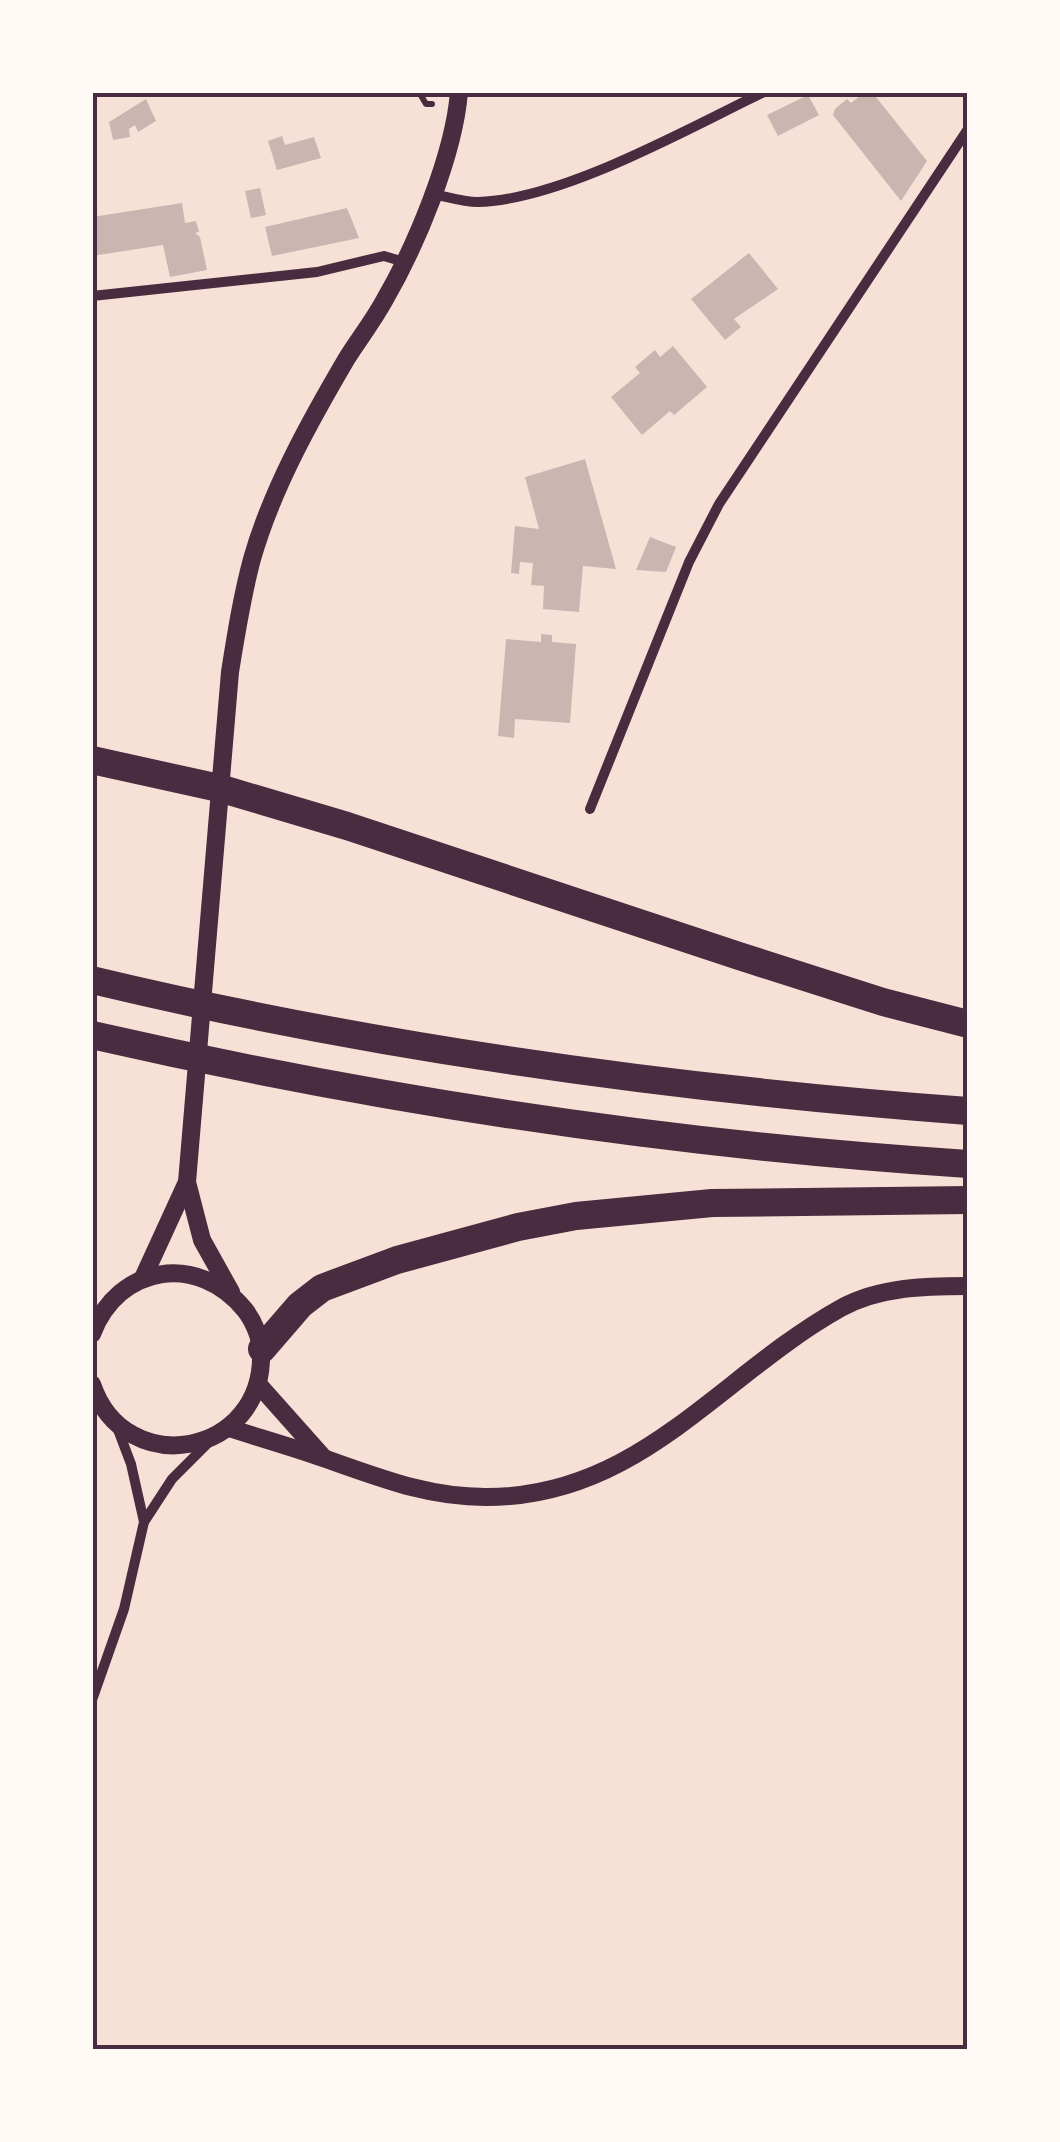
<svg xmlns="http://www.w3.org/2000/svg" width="1060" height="2142" viewBox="0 0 1060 2142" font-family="'Archivo Narrow',sans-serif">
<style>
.building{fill:#ccb4b1}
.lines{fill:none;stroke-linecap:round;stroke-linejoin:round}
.path{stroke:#4a2c40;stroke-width:6}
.minor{stroke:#4a2c40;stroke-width:10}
.tertiary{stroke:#4a2c40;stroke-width:18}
.trunk{stroke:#4a2c40;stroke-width:28}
.neatline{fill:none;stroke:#4a2c40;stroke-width:4}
</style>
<rect width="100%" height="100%" fill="#f7e1d7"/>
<g class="building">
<path d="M 865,92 L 872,92 L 927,161 L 901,201 L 833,115 L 835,109 L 847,99 L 851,103 Z"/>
<path d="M 808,95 L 819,115 L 778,136 L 767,115 Z"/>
<path d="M 146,99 L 156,121 L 138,132 L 135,125 L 129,129 L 130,137 L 113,140 L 109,122 Z"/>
<path d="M 282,136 L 285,145 L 314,137 L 321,158 L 277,170 L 268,141 Z"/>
<path d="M 260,188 L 266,215 L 251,218 L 245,191 Z"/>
<path d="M 182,203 L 185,223 L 196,221 L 199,232 L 195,233 L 200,237 L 207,270 L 170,277 L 163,245 L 92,256 L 92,217 Z"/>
<path d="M 347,208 L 359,238 L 272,256 L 265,227 Z"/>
<path d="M 749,253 L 778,289 L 734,319 L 741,327 L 725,340 L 691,299 Z"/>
<path d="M 673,346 L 707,387 L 674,415 L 670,411 L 642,435 L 611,397 L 640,373 L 635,367 L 655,350 L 660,357 Z"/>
<path d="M 585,459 L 616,569 L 583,566 L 579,612 L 543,609 L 544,586 L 531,585 L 533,563 L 520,562 L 519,574 L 511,573 L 515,526 L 539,529 L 525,477 Z"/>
<path d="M 650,537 L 676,547 L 666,572 L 636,570 Z"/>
<path d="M 541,634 L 552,635 L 552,642 L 576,644 L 570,723 L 515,719 L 514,738 L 498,736 L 506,639 L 541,642 Z"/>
</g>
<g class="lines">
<path class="path" d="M 419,92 L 426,104 L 432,104"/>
<g class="minor">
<path d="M 433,194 C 448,197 463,202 478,202 C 562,200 687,129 764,92"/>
<path d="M 92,296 L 317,272 L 384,256 L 404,262"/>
<path d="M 590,809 L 689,562 L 719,504 L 968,129"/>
<path d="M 117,1427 L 131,1464 L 144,1522"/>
<path d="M 92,1700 L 124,1609 L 144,1522 L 172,1479 L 212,1439"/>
</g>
<g class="tertiary">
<path d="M 187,1182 L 202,1240 L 231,1292"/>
<path d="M 143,1278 L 187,1182 L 230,672 C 236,634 242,596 252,559 C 272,489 310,421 347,358 C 359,339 373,321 384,301 C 416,246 454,155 459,92"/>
<path d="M 92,1334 C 118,1265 198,1252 245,1310 C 253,1320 261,1338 261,1352 C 265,1456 125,1482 92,1384"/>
<path d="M 258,1384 L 323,1457"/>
<path d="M 229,1428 C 260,1438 292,1447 323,1458 C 378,1477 426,1497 485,1497 C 639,1498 719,1376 841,1308 C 879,1287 925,1286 968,1286"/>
</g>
<g class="trunk">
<path d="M 92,760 L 219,788 L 347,826 L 739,956 L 883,1002 L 968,1024"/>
<path d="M 92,980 C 380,1049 673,1089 968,1111"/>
<path d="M 92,1035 C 381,1101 672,1145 968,1164"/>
<path d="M 262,1349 L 300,1305 L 322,1288 L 397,1260 L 518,1227 L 576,1216 L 712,1203 L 968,1200"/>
</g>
</g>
<rect width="1060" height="2142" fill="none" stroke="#fffaf5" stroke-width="190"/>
<rect x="95" y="95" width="870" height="1952" class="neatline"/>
</svg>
